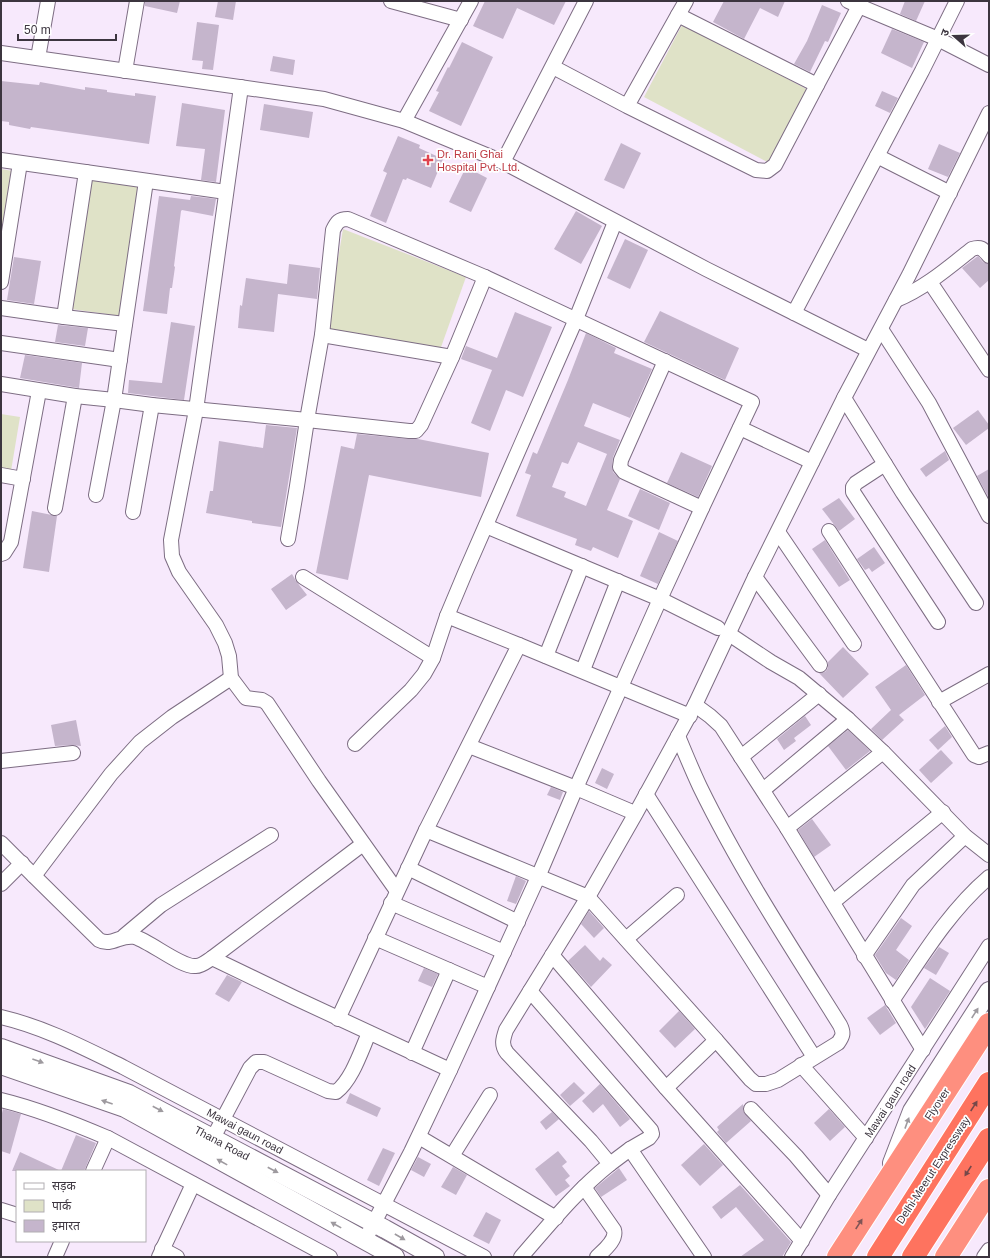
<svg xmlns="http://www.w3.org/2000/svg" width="990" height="1258" viewBox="0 0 990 1258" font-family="Helvetica,'Noto Sans Devanagari',sans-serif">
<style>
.green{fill:#dfe2c7}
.building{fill:#c5b5cc;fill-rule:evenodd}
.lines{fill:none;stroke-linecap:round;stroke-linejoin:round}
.minor-casing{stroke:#7d6d83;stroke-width:16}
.tertiary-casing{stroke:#7d6d83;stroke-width:20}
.trunk-casing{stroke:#fff;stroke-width:24}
.motorway-casing{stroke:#fff;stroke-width:24}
.minor{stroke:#fff;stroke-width:14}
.tertiary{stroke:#fff;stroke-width:18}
.trunk{stroke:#fe8f7f;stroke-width:22}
.motorway{stroke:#fe735f;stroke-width:22}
.oneway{fill:#9e9a9f}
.oneway2{fill:#764849}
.oneway3{fill:#805455}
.health-dot{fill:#e0444e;stroke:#fff;stroke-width:1.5}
.labels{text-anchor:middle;stroke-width:3.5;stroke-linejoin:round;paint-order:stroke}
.health-label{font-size:11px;fill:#be3a42;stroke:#fff;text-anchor:start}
.street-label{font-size:11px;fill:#3c353f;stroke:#fff}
</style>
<rect width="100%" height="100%" fill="#f7e9fc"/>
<g class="green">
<path d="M 683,23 L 810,91 L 771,164 L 644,97 Z"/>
<path d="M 1,169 L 13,171 L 1,246 Z"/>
<path d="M 91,179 L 140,187 L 120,316 L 71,309 Z"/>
<path d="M 343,229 L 466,277 L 440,350 L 326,332 Z"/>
<path d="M 1,414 L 20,417 L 11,471 L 1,469 Z"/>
</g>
<g class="building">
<path d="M 145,1 L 180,1 L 177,13 L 145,6 Z"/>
<path d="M 218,1 L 236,1 L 233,20 L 215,17 Z"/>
<path d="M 485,1 L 566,1 L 554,25 L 517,8 L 503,39 L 473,26 Z"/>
<path d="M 724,1 L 785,1 L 778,17 L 760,8 L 744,39 L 713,22 Z"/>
<path d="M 905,1 L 925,1 L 916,21 L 900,14 Z"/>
<path d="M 822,5 L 841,13 L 828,42 L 825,41 L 810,72 L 794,64 L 807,41 Z"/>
<path d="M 197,22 L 219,25 L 213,70 L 202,69 L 203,61 L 192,60 Z"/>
<path d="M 892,29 L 924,42 L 912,68 L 881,53 Z"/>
<path d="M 462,42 L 493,57 L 461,126 L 429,111 L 439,92 L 436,91 L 448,67 L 449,68 Z"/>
<path d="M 273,56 L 295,60 L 293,75 L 270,71 Z"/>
<path d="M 1,81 L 39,85 L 40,82 L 85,90 L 85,87 L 107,90 L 107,92 L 135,96 L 135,93 L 156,96 L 149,144 L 31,127 L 30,129 L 9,125 L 9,122 L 1,121 Z"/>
<path d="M 882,91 L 898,98 L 890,113 L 875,106 Z"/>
<path d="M 182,103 L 225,110 L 216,182 L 201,180 L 205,149 L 176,146 Z"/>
<path d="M 264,104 L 313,112 L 309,138 L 260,130 Z"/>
<path d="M 398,136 L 420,145 L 419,148 L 443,159 L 431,188 L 407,178 L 406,180 L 403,179 L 386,223 L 370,216 L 387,173 L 383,171 Z"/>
<path d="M 621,143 L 641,153 L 624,189 L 604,180 Z"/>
<path d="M 939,144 L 960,153 L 948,177 L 928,169 Z"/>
<path d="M 466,167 L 487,178 L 471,212 L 449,202 Z"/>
<path d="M 159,196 L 190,200 L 191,196 L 216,199 L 213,216 L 182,210 L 181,211 L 174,266 L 175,267 L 172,288 L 170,288 L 167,314 L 143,311 Z"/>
<path d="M 576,211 L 602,226 L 581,264 L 554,249 Z"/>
<path d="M 625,239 L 648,250 L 630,289 L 607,278 Z"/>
<path d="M 978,256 L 983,262 L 989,264 L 989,280 L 980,288 L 962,268 Z"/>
<path d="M 14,257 L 41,261 L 34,304 L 7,300 Z"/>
<path d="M 289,264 L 320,268 L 317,299 L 278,294 L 274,332 L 238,328 L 240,305 L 242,306 L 246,278 L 287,284 Z"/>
<path d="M 660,311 L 739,348 L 725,380 L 644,342 Z"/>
<path d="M 515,312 L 552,327 L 523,397 L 506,390 L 490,431 L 471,423 L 492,370 L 461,359 L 466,346 L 497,358 Z"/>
<path d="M 171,322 L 195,326 L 184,400 L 128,393 L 129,380 L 162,383 Z"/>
<path d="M 58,325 L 88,328 L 85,346 L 55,342 Z"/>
<path d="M 586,333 L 616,348 L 614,353 L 652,369 L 630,418 L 593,403 L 584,426 L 620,440 L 613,457 L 612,466 L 613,472 L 620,479 L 607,510 L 633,521 L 618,558 L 593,547 L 591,551 L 575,545 L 577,539 L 516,516 L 531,475 L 525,473 L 533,452 L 537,454 L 568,380 ZM 578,442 L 607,454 L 586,506 L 564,497 L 566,492 L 552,487 L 562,462 L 568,464 Z"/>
<path d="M 25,355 L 82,363 L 79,388 L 20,378 Z"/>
<path d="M 978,410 L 989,425 L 989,428 L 966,445 L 953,428 Z"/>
<path d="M 266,425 L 297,428 L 281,527 L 252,523 L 252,521 L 206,513 L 210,491 L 213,491 L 219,441 L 263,448 Z"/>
<path d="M 357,434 L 408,439 L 418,439 L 489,453 L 481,497 L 369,475 L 348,580 L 316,573 L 341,446 L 354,449 Z"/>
<path d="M 945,451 L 949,460 L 926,477 L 920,469 Z"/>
<path d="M 681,452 L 712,466 L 698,497 L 667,483 Z"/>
<path d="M 989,469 L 989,498 L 977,476 Z"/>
<path d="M 640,489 L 670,503 L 659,530 L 628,516 Z"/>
<path d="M 839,498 L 855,519 L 839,531 L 822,509 Z"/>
<path d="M 32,511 L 57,516 L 49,572 L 23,568 Z"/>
<path d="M 659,532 L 678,541 L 658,584 L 640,576 Z"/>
<path d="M 825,540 L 850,580 L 839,587 L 812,549 Z"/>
<path d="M 874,547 L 885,563 L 872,572 L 869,568 L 865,570 L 857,559 Z"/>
<path d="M 292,574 L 296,581 L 307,595 L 286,610 L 271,589 Z"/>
<path d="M 843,647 L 869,674 L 843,698 L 819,673 L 825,672 L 828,668 L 828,662 Z"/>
<path d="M 906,665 L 925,695 L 899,715 L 904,720 L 882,740 L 871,729 L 891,710 L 875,687 Z"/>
<path d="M 805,716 L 811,725 L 794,738 L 796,741 L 784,750 L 777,739 Z"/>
<path d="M 76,720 L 81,746 L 72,745 L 55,746 L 51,725 Z"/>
<path d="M 945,726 L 952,737 L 938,750 L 929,740 Z"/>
<path d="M 848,730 L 870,751 L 846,770 L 828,746 Z"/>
<path d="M 941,750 L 953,763 L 931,783 L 919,770 Z"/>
<path d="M 602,768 L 614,774 L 607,789 L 595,783 Z"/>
<path d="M 551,787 L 563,792 L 560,800 L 547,795 Z"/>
<path d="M 812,819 L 831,845 L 814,857 L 798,830 Z"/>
<path d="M 516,876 L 526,881 L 516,904 L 507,901 Z"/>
<path d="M 589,911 L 604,928 L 594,938 L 581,924 Z"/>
<path d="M 901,918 L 912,926 L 896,950 L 909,960 L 896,980 L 886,973 L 875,955 Z"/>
<path d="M 585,945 L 600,961 L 603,957 L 612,965 L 591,987 L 568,961 Z"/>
<path d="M 939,947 L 949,953 L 936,975 L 924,968 Z"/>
<path d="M 424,968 L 438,974 L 432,987 L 418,981 Z"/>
<path d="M 227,975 L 242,982 L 229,1002 L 215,994 Z"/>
<path d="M 930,978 L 950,991 L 925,1029 L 911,1007 Z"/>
<path d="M 885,1005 L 896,1023 L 880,1035 L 867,1018 Z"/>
<path d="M 679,1011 L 695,1029 L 675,1048 L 659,1031 Z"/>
<path d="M 574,1082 L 585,1093 L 570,1106 L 560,1095 Z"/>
<path d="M 600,1084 L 630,1119 L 620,1127 L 603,1104 L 593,1113 L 582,1101 Z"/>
<path d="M 350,1093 L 381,1108 L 377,1117 L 346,1103 Z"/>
<path d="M 743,1104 L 743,1111 L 751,1121 L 726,1143 L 717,1132 L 719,1130 L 717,1127 Z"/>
<path d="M 3,1109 L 21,1114 L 10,1154 L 1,1151 L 1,1117 Z"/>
<path d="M 829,1109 L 845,1127 L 830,1141 L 814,1123 Z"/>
<path d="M 552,1112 L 559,1119 L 546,1130 L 540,1122 Z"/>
<path d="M 76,1135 L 96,1143 L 84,1171 L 12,1171 L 20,1152 L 61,1171 Z"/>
<path d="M 704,1144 L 723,1165 L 700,1186 L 681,1165 Z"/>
<path d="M 383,1148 L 395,1153 L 379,1186 L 367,1180 Z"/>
<path d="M 558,1151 L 567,1162 L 562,1166 L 570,1176 L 565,1180 L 570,1186 L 556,1196 L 535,1169 Z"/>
<path d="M 418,1157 L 431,1164 L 424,1177 L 411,1170 Z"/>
<path d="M 453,1167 L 467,1175 L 456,1195 L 441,1187 Z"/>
<path d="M 619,1168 L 627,1180 L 601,1197 L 595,1188 Z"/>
<path d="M 740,1185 L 791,1242 L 782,1257 L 740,1257 L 764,1240 L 736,1207 L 721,1219 L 712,1207 Z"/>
<path d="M 486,1212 L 501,1220 L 489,1244 L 473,1236 Z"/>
</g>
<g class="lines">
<defs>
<g id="minor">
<path d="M 391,1 L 461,20"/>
<path d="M 848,1 L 859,6"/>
<path d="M 678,15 L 686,1"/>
<path d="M 1,53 L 324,99 L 404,121 L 503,162 L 706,269 L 868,350"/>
<path d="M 38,58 L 48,1"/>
<path d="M 553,67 L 627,106 L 756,170 L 767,171 L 775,165 L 817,85 L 678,15 L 627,106"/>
<path d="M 125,71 L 137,1"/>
<path d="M 817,85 L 859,6 L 938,39 L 989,65"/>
<path d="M 241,87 L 196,410 L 171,540 L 172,556 L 179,572 L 216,625 L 225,643 L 229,656 L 231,678 L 246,698 L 262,700 L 267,703 L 319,781 L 397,891"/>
<path d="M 404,121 L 471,1"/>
<path d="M 877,156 L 950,193"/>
<path d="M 1,160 L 226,192"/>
<path d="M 503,162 L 586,1"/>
<path d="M 1,282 L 20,163"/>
<path d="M 930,282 L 989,370"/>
<path d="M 896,300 C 925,288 948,268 972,249 C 981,246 983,249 989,256"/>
<path d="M 1,308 L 64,317 L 125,324"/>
<path d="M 794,313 L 922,71 L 957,1"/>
<path d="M 64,317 L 86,172"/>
<path d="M 881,329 L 929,403 L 989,516"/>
<path d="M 322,335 L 452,357"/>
<path d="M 1,343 L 120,360"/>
<path d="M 665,361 L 621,460 L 620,467 L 624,472 L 702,508"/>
<path d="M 1,384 L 75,396 L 114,400 L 152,405 L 307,420 L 409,431 L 416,431 L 421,425 L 452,357 L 485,277"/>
<path d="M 844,398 L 903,493 L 976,603"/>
<path d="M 740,428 L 812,462"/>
<path d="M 885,464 L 856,483 L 853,487 L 853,492 L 938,622"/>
<path d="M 1,475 L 23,479"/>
<path d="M 96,495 L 114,400 L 146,181"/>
<path d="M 55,508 L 75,396"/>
<path d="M 133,512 L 152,405"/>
<path d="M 486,526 L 660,599 L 718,628"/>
<path d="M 829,531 L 974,755 L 979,757 L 989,753"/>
<path d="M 778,532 L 854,644"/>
<path d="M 288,539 L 297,486 L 307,420 L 322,335 L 333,230 C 337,222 339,219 348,219 L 485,277 L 752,402 L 702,508 L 660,599 L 576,788 L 538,877 L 450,1070 L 411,1152 L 365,1240"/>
<path d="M 1,554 L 4,553 L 11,542 L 39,391"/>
<path d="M 303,577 L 433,658"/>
<path d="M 755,577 L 820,665"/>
<path d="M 729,634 L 771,662 L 799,678 L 848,719 L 883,752 L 965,836 L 989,855"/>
<path d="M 519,645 L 690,716"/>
<path d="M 546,656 L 582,566"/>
<path d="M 583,670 L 618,581"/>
<path d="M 939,702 L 989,674"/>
<path d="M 695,705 L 710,716 L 721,726 L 787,828 L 923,1050"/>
<path d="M 678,736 C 685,753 692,770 700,787 C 740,869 791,947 840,1025 C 844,1033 843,1036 838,1043 L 778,1080 L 766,1084 L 756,1084 L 750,1079 L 716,1040"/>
<path d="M 355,744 L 411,690 L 424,674 L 433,658 L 447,616 L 465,573 L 576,319 L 615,222"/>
<path d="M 469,746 L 576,788 L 630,811"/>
<path d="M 741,757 L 819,694"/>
<path d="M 1,761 L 73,753"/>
<path d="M 763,790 L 848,719"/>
<path d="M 646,794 L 814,1057"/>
<path d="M 787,828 L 883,752"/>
<path d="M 426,830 L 519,645 L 447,616"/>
<path d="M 1,843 L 34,876 L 99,940 C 112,947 120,934 135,937 C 151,942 182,968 196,966 C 202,966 207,961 212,958 L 295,998 L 450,1070"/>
<path d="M 408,868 L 518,922"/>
<path d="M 34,876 L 111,774 L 140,742 L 172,717 L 231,678"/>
<path d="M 1,884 L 22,863"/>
<path d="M 833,902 L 943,812"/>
<path d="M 391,903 L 504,952"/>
<path d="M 124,936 L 161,905 L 271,835"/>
<path d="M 375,938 L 488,987"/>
<path d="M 626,939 L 677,895"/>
<path d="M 552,955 L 666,1088 L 802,1241"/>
<path d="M 864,956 L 913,885 L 965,836"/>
<path d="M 212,958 L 363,844"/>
<path d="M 530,991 L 651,1130 L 652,1134 L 649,1138 L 630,1149 L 610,1164"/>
<path d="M 892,1001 C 921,958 949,911 989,877"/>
<path d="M 1,1017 C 44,1027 84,1048 123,1067 L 484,1257"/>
<path d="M 338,1019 L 426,830 L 588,897 L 716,1040 L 666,1088"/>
<path d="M 412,1053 L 449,970"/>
<path d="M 801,1065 L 866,1138"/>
<path d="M 1,1100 C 38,1109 73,1123 108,1138 L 330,1257"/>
<path d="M 751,1109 L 796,1156 L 829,1195"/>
<path d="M 419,1137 L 556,1218"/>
<path d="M 213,1138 L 250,1068 L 256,1062 L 264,1062 L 328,1091 L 336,1092 C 352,1080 361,1051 369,1033"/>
<path d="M 630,1149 L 704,1257"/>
<path d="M 452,1156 L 490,1095"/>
<path d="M 93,1171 L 108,1138"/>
<path d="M 584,1187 L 614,1230 C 617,1240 604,1250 597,1257"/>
<path d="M 1,1210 L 17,1215"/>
<path d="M 162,1249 L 177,1257"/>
<path d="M 55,1257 L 62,1241"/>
<path d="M 159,1257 L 193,1184"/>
<path d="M 521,1257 C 549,1225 576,1191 610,1164 L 591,1141 L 507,1053 C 501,1045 503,1039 506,1030 L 588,897 L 636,813 L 695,705 L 755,577 L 844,398 L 909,275 L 989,113"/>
<path d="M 792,1257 L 829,1195 L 989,946"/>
<path d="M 984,1257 L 989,1250"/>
</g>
<g id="tertiary">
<path d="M 1,1048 L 129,1094 L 385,1229 L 435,1257"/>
<path d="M 1,1065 L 125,1108 L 395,1257"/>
<path d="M 892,1163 L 912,1111 L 989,991"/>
</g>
<g id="trunk">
<path d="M 838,1257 L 989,1024"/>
<path d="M 946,1257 L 989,1190"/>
</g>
<g id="motorway">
<path d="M 878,1257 L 989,1083"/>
<path d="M 913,1257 L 989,1139"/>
</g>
</defs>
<use href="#minor" class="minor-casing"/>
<use href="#tertiary" class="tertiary-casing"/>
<use href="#trunk" class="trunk-casing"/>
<use href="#motorway" class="motorway-casing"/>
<use href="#minor" class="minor"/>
<use href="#tertiary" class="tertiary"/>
<use href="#trunk" class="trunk"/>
<use href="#motorway" class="motorway"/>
</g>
<defs><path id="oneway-solid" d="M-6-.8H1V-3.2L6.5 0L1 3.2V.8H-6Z"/></defs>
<g class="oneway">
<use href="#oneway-solid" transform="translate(975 1013) rotate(-57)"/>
<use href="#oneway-solid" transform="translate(38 1061) rotate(20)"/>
<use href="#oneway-solid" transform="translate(107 1102) rotate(-161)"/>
<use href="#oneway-solid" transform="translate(158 1109) rotate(28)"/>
<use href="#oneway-solid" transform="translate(907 1123) rotate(-70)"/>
<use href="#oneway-solid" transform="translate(222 1162) rotate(-151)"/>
<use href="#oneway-solid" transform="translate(273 1170) rotate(28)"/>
<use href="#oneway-solid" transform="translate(336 1225) rotate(-151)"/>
<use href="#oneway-solid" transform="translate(400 1237) rotate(30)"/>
</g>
<g class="oneway2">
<use href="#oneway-solid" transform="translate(974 1106) rotate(-57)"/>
<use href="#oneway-solid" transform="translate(968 1171) rotate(123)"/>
</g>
<use class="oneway3" href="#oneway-solid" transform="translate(859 1224) rotate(-57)"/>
<path class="health-dot" d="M426 154h4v4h4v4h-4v4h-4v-4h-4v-4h4z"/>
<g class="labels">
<g class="health-label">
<text x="437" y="158">Dr. Rani Ghai<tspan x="437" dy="13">Hospital Pvt. Ltd.</tspan></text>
</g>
<g class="street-label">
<text transform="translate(890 1101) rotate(-57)" y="4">Mawai gaun road</text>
<text transform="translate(937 1104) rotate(-57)" y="4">Flyover</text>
<text transform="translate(245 1131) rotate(28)" y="4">Mawai gaun road</text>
<text transform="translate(222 1143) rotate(28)" y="4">Thana Road</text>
<text transform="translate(933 1170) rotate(-57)" y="4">Delhi-Meerut Expressway</text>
</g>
</g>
<rect width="990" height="1258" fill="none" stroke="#3c353f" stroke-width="4"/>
<rect x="16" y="1170" width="130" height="72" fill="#ffffff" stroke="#b1aeb2"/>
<rect x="24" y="1183" width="20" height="6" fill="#ffffff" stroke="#b1aeb2"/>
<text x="52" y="1190" font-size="12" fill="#3c353f">सड़क</text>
<rect x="24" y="1200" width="20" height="12" fill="#dfe2c7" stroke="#b1aeb2"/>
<text x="52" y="1210" font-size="12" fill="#3c353f">पार्क</text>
<rect x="24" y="1220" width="20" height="12" fill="#c5b5cc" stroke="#b1aeb2"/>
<text x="52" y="1230" font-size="12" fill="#3c353f">इमारत</text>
<g transform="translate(954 36) rotate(290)" stroke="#ffffff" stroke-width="3" paint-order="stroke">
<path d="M0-3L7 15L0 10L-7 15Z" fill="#3c353f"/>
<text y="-6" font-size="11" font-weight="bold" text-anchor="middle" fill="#3c353f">उ</text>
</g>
<path d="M18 34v6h98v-6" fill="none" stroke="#3c353f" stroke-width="2"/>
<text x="24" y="34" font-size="12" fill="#3c353f" stroke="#ffffff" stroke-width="3" paint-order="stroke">50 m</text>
</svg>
